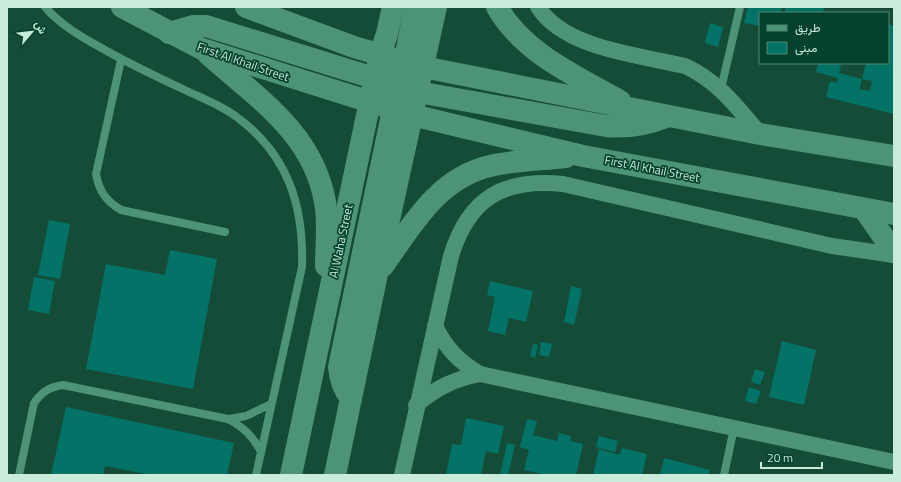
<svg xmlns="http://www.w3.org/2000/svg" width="901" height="482" viewBox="0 0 901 482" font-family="'Titillium Web',Vazirmatn,sans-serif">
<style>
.building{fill:#037368}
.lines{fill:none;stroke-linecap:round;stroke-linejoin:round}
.lane{stroke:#4d9375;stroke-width:8}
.street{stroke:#4d9375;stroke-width:16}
.secondary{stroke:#4d9375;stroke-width:22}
.labels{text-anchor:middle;stroke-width:3.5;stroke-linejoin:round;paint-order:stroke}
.street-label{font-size:12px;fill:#c9ebda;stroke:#05422d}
</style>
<rect width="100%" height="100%" fill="#154c37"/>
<g class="building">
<path d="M 748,7 L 782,7 L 780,13 L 760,13 L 760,26 L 744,23 Z"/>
<path d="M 786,7 L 824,7 L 823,13 L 784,13 Z"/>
<path d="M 710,23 L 723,27 L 718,47 L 705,43 Z"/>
<path d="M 888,24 L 894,26 L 894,114 L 826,97 L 830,81 L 837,83 L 838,78 L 816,72 L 818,63 L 835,63 L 841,65 L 839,73 L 862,79 L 860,89 L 870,91 L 872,81 L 862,79 L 866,63 L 888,63 Z"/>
<path d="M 49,220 L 70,224 L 60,279 L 38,275 Z"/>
<path d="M 170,250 L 217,259 L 193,389 L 86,369 L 106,264 L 165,275 Z"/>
<path d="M 34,277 L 55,281 L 49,314 L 28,310 Z"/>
<path d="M 490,281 L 533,291 L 526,322 L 509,318 L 505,335 L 488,331 L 495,297 L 487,295 Z"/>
<path d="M 571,286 L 582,289 L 574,325 L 564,322 Z"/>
<path d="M 782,341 L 816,350 L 804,405 L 769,397 Z"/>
<path d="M 541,342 L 552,344 L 549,357 L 539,355 Z"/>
<path d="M 533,344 L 538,345 L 535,358 L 530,356 Z"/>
<path d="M 755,369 L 765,372 L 760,385 L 751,382 Z"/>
<path d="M 749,387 L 761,391 L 756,404 L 745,401 Z"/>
<path d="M 66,407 L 234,443 L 227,475 L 151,475 L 105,466 L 103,475 L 51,475 Z"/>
<path d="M 466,418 L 504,426 L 498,454 L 486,451 L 481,475 L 446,475 L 452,444 L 461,445 Z"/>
<path d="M 527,419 L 537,421 L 533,435 L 557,441 L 559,433 L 571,436 L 570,441 L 583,444 L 576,475 L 546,475 L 524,470 L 529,450 L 520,447 Z"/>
<path d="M 599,436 L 618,441 L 615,452 L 596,447 Z"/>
<path d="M 507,443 L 515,445 L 508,475 L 500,475 Z"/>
<path d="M 622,448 L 647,454 L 642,475 L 593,475 L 599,449 L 620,455 Z"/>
<path d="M 664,458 L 710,470 L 708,475 L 660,475 Z"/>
</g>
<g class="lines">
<g class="lane">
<path d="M 45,7 C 60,24 78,35 98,46 C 127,63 157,77 187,91 C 204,99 223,106 238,118 C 288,155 304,206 302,267 L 256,475"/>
<path d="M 121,60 L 96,174 C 99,191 106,201 121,210 L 225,232"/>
<path d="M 721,89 L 740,7"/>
<path d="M 229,419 L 246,416 L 271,404"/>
<path d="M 19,475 L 34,403 C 42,392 49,387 63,385 L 228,419 C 243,427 253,436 261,452"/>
<path d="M 724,475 L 734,428"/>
</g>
<g class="street">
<path d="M 538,7 C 565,49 639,55 685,66 C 718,81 737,107 760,134"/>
<path d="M 435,326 C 446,348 459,362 480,374 L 894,462"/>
<path d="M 416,405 C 436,388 454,379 480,374"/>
<path d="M 402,475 L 451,256 C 469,198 503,178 563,184 L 832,246 L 894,255"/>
</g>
<g class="secondary">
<path d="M 122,7 L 202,49 L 412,115 L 583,156 L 894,214"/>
<path d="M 246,7 L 354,47 L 423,67 L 760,134 L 894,156"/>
<path d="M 497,7 C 523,53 576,76 620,101"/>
<path d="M 169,33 L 193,26 L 206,26 L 390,83"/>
<path d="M 208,54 C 257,98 313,133 325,202 C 329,222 326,245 326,266"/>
<path d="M 402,75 L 415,7"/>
<path d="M 404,92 L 418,92 L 606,126 C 628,128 646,125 666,117"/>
<path d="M 864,209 L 894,252"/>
<path d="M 383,266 C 412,225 438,178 490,166 C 515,160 541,160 566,157"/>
<path d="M 351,399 C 343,389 340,380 339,367 L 393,110 L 391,83 L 381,55"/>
<path d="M 291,475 L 380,54 L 387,34 L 393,7"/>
<path d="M 335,475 L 377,274 L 436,7"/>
</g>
</g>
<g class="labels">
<g class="street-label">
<text transform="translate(243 62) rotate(19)" y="4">First Al Khail Street</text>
<text transform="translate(652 169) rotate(11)" y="4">First Al Khail Street</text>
<text transform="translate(341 241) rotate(-78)" y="4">Al Waha Street</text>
</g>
</g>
<rect width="901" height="482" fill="none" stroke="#c9ebda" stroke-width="16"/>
<rect x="759" y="12" width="130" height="52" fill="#05422d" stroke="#538672"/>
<rect x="767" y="25" width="20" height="6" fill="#4d9375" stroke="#538672"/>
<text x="795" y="32" font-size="12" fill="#c9ebda">طريق</text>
<rect x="767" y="42" width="20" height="12" fill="#037368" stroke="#538672"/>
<text x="795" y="52" font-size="12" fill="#c9ebda">مبنى</text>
<g transform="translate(32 32) rotate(62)" stroke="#05422d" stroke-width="3" paint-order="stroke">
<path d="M0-3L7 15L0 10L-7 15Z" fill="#c9ebda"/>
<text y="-6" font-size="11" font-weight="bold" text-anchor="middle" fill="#c9ebda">ش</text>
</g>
<path d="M761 462v6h61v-6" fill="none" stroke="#c9ebda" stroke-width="2"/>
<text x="767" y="462" font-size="12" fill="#c9ebda" stroke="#05422d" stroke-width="3" paint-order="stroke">20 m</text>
</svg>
